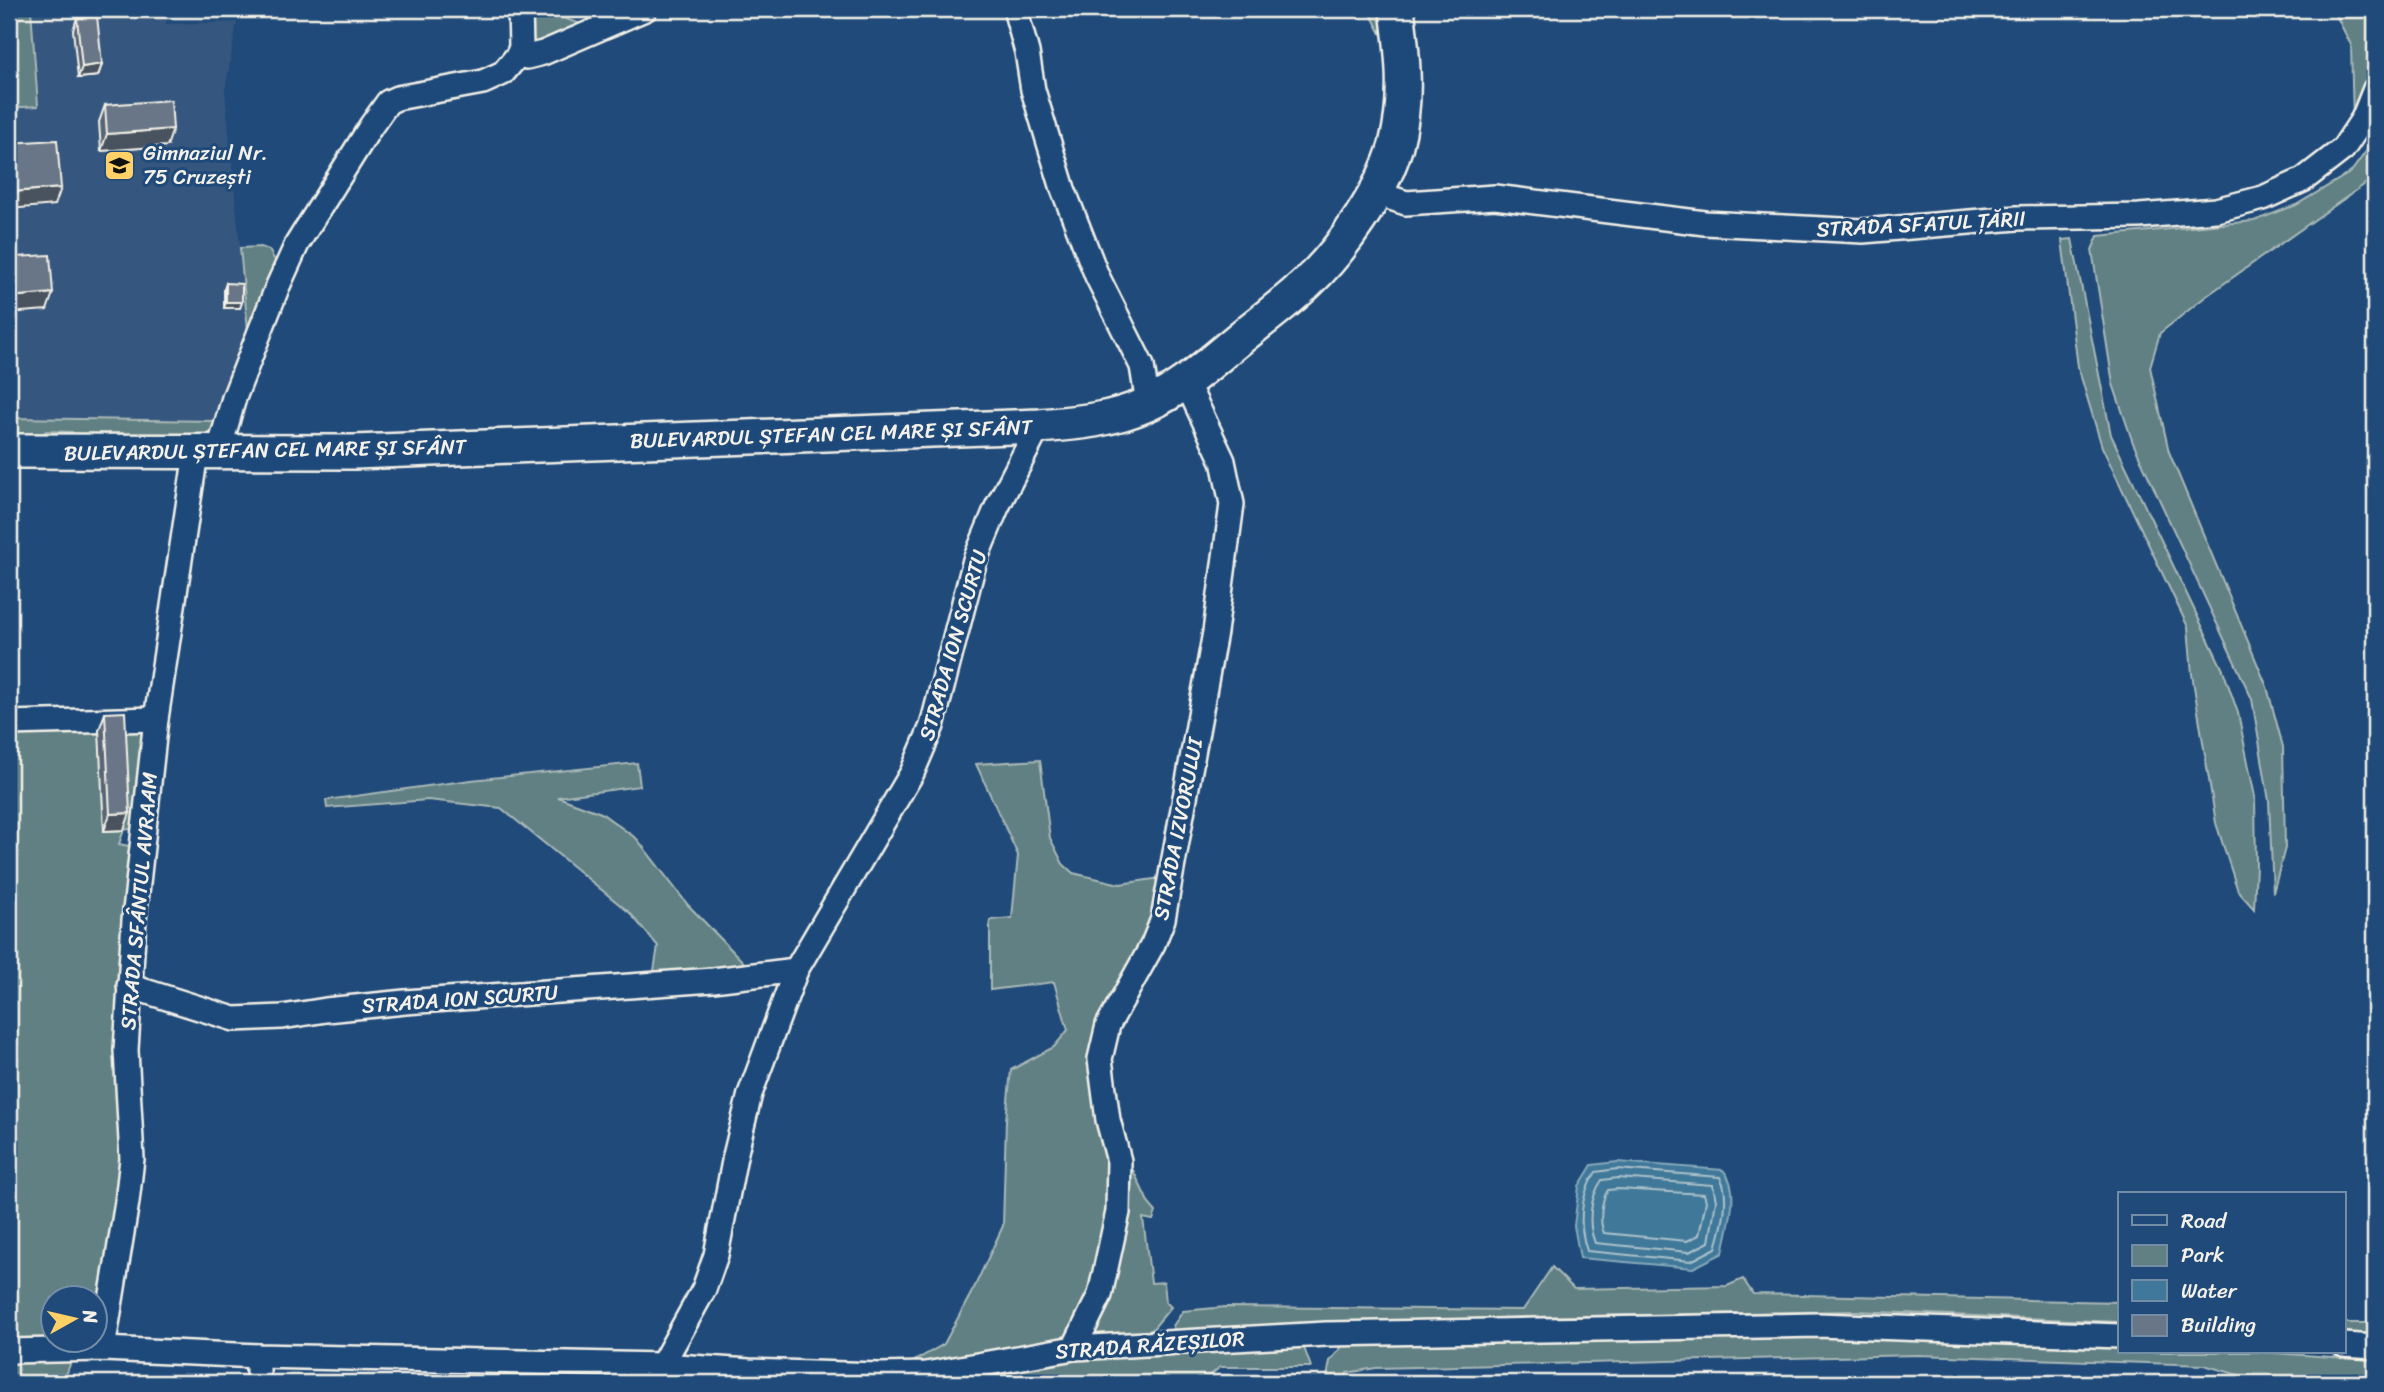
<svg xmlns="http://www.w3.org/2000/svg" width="2384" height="1392" viewBox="0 0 2384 1392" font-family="Sriracha,sans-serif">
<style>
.built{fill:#35577e}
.green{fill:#608084;stroke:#aab8b6;stroke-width:2}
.water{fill:#3f789a;stroke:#87a8b9;stroke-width:2}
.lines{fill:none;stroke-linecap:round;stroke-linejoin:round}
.shore{stroke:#acc1c9;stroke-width:2}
.street-casing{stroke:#f4f1e8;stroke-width:28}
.secondary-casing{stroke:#f4f1e8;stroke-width:38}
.street{stroke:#1f4a7a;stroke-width:23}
.secondary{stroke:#1f4a7a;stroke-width:33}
.wall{fill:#596574;stroke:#f4f1e8;stroke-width:2}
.shaded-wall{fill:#49535e;stroke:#f4f1e8;stroke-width:2}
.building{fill:#687687;stroke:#f4f1e8;stroke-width:2}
.labels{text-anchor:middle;stroke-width:6;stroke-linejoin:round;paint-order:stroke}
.poi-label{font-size:21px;fill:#f4f1e8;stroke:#1f4a7a;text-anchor:start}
.street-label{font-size:21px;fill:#f4f1e8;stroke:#1f4a7a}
</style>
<rect width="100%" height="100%" fill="#1f4a7a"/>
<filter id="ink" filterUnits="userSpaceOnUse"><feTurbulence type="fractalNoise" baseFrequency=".0143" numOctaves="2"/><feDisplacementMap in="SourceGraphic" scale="14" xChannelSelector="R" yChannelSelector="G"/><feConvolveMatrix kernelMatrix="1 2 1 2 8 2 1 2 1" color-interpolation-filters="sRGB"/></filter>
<g filter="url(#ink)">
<path class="built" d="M 9,9 L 168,9 L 166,24 L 237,22 L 225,91 L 248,330 L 216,421 L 9,418 Z"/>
<g class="green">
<path d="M 9,9 L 31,9 L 38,106 L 9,108 Z"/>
<path d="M 526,9 L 554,9 L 566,19 L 587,26 L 534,46 L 526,41 Z"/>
<path d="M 1368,9 L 1384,9 L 1386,43 Z"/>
<path d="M 2333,9 L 2372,9 L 2375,12 L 2375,67 L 2353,120 L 2351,45 Z"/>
<path d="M 2375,139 L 2375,177 L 2205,297 L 2160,333 L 2150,367 L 2169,452 L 2267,687 L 2283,747 L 2285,848 L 2273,893 L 2269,801 L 2252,699 L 2133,443 L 2113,384 L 2092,250 L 2098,236 L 2254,221 L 2296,205 L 2351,172 Z"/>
<path d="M 2072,239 L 2111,435 L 2223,670 L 2238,713 L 2255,797 L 2256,866 L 2254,909 L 2238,891 L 2216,823 L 2192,674 L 2188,627 L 2102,447 L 2078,367 L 2062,240 Z"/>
<path d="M 261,247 L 269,250 L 277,264 L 248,330 L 240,248 Z"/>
<path d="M 9,418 L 216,421 L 209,433 L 200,436 L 79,438 L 72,432 L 46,431 L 40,437 L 9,437 Z"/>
<path d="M 141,729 L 146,736 L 135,828 L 124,830 L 119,844 L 129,846 L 135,853 L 124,1184 L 96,1327 L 95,1328 L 94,1298 L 52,1298 L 52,1340 L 9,1342 L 9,734 Z"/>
<path d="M 1040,760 L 1050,838 L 1063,864 L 1073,873 L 1120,884 L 1161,878 L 1149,936 L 1105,1017 L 1111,1208 L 1094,1293 L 1064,1342 L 939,1364 L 909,1364 L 944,1344 L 975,1286 L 1003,1226 L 1006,1120 L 1011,1070 L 1054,1047 L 1068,1030 L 1054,982 L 990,990 L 990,920 L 1012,918 L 1018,855 L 976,764 Z"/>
<path d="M 637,763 L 640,786 L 558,797 L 601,813 L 637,839 L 688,905 L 751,970 L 653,977 L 658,946 L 630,913 L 501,808 L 428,800 L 327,808 L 326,800 L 471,780 Z"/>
<path d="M 1124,1151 L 1149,1204 L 1156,1212 L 1153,1220 L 1143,1218 L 1151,1283 L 1164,1282 L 1166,1302 L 1171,1307 L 1147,1336 L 1086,1341 Z"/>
<path d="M 1552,1267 L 1574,1289 L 1727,1286 L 1743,1279 L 1753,1294 L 2120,1302 L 2120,1322 L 1854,1311 L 1524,1317 L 1305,1325 L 1174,1335 L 1173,1326 L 1183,1311 L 1226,1307 L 1523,1310 Z"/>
<path d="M 2344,1323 L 2375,1323 L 2375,1334 L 2344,1332 Z"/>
<path d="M 1810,1337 L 2120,1344 L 2120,1352 L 2261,1352 L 2375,1360 L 2375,1383 L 2256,1383 L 2252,1379 L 2204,1365 L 1918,1355 L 1376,1368 L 1347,1373 L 1344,1383 L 1326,1383 L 1330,1361 L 1344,1344 Z"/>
<path d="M 1303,1345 L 1311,1367 L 1220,1367 L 1207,1378 L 1206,1383 L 1083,1383 L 1007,1377 L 958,1383 L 1069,1360 Z"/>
<path d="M 9,1358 L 72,1359 L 63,1383 L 9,1383 Z"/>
</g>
<path class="water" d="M 1617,1162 L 1723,1170 C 1742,1190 1727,1229 1723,1253 L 1693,1268 L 1580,1258 L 1574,1226 L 1579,1186 L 1592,1165 Z"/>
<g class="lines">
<g class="shore">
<path d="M 1617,1169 L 1720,1177 C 1731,1196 1722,1228 1716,1248 L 1691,1261 L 1587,1251 C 1578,1225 1580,1194 1596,1172 Z"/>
<path d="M 1618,1178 L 1713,1185 L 1716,1201 L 1709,1242 L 1689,1252 L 1595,1243 C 1587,1224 1590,1197 1602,1180 Z"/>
<path d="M 1618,1189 L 1704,1194 L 1706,1201 L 1699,1235 L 1687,1241 L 1604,1233 C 1599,1222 1601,1200 1608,1190 Z"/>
</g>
<defs>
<g id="street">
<path d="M 1015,9 L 1027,52 L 1033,90 L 1063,189 L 1097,276 L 1142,366 L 1148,404"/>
<path d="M 518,55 L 527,57 L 543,53 L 645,9"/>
<path d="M 1376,193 L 1406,203 L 1495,197 L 1705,223 L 1863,231 L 2017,218 L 2139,216 L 2216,210 L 2263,198 L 2303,180 L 2343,149 L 2363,119 L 2375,89"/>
<path d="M 218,454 L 234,398 L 277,288 L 297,244 L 371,126 L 388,102 L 397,98 L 483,82 L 503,73 L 518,55 L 521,47 L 520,9"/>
<path d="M 9,723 L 156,719"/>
<path d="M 129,986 L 234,1019 L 282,1017 L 326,1010 L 405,1002 L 713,980 L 796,970"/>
<path d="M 2344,1345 L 2375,1347"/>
<path d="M 1074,1348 L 1100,1295 L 1118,1212 L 1119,1161 L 1108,1120 L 1100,1059 L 1108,1025 L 1153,944 L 1163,919 L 1215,632 L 1232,504 L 1223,461 L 1186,382"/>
<path d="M 103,1349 L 127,1202 L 132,1159 L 126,1050 L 134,920 L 156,719 L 196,453"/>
<path d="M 9,1351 L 103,1349 L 258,1356 L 662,1365 L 749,1371 L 880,1375 L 926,1374 L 1074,1348 L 1326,1334 L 1818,1325 L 2120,1336"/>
<path d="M 662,1365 L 704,1289 L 716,1255 L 735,1156 L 750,1094 L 796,970 L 912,773 L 932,726 L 975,560 L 997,507 L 1039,426"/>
<path d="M 258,1383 L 258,1356"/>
</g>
<path id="secondary" d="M 9,451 L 354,452 L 1039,426 C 1078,423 1112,420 1148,404 C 1180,390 1207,365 1234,343 C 1258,323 1285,304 1308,282 C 1342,250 1383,191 1396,145 C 1408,100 1403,55 1397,9"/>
</defs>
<use href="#street" class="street-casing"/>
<use href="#secondary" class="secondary-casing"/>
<use href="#street" class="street"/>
<use href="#secondary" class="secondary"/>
</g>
<g class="wall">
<path d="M 77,18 L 102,64 L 98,76 L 78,78 L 73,30 Z"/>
<path d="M 105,105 L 167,146 L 101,151 L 99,122 Z"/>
<path d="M 226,283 L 242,302 L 240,308 L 224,308 L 224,289 Z"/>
<path d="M 105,713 L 124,830 L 104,831 L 99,730 Z"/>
</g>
<g class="shaded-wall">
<path d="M 102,64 L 98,76 L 78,78 L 82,67 Z"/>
<path d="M 173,129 L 167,146 L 101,151 L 107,134 Z"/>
<path d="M 61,188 L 55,205 L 9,209 L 11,192 Z"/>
<path d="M 53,293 L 47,310 L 9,313 L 9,297 Z"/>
<path d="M 226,302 L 242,302 L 240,308 L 224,308 Z"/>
<path d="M 130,813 L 124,830 L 104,831 L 110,814 Z"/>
</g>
<g class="building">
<path d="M 97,16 L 102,64 L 82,67 L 77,18 Z"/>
<path d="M 171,100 L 173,129 L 107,134 L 105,105 Z"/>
<path d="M 57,140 L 61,188 L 11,192 L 16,257 L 50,255 L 53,293 L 9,297 L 9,143 Z"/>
<path d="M 226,283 L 242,284 L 242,302 L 226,302 Z"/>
<path d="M 125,712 L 130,813 L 110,814 L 105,713 Z"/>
</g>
</g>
<defs>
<symbol id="school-square" viewBox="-11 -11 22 22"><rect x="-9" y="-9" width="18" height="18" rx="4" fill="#ffd166" stroke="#1f4a7a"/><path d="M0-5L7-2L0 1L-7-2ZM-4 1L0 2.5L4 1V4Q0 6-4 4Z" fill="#111"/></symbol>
</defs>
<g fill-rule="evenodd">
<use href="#school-square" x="102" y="148" width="35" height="35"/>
</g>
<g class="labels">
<g class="poi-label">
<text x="143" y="160">Gimnaziul Nr.<tspan x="143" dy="24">75 Cruzești</tspan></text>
</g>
<g class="street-label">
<text transform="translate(1921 224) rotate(-3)" y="7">STRADA SFATUL ȚĂRII</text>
<text transform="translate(831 434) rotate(-2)" y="7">BULEVARDUL ȘTEFAN CEL MARE ȘI SFÂNT</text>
<text transform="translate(265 450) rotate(-1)" y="7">BULEVARDUL ȘTEFAN CEL MARE ȘI SFÂNT</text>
<text transform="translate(953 645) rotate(-74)" y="7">STRADA ION SCURTU</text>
<text transform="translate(1178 829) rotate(-79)" y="7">STRADA IZVORULUI</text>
<text transform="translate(139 901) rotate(-85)" y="7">STRADA SFÂNTUL AVRAAM</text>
<text transform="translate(460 999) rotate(-4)" y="7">STRADA ION SCURTU</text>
<text transform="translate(1150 1345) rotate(-4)" y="7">STRADA RĂZEȘILOR</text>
</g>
</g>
<rect width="2384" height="1392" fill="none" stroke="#1f4a7a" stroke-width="35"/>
<rect x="18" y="18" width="2349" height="1357" fill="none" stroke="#f4f1e8" stroke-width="2.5" filter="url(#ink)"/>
<rect x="2118" y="1192" width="228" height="161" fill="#1f4a7a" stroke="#748da6" stroke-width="2"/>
<rect x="2132" y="1215" width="35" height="10" fill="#1f4a7a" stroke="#748da6" stroke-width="2"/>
<text x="2181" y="1228" font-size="21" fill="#f4f1e8">Road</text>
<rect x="2132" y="1245" width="35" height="21" fill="#608084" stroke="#748da6" stroke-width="2"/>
<text x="2181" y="1262" font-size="21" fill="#f4f1e8">Park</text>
<rect x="2132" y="1280" width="35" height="21" fill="#3f789a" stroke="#748da6" stroke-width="2"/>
<text x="2181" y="1298" font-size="21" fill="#f4f1e8">Water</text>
<rect x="2132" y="1315" width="35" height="21" fill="#687687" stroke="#748da6" stroke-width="2"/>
<text x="2181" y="1332" font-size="21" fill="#f4f1e8">Building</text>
<g transform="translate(74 1319) rotate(82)"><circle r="33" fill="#1f4a7a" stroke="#748da6" stroke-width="2"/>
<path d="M0-5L12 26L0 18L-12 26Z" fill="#ffd166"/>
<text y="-10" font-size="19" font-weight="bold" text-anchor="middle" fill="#f4f1e8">N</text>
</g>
</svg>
